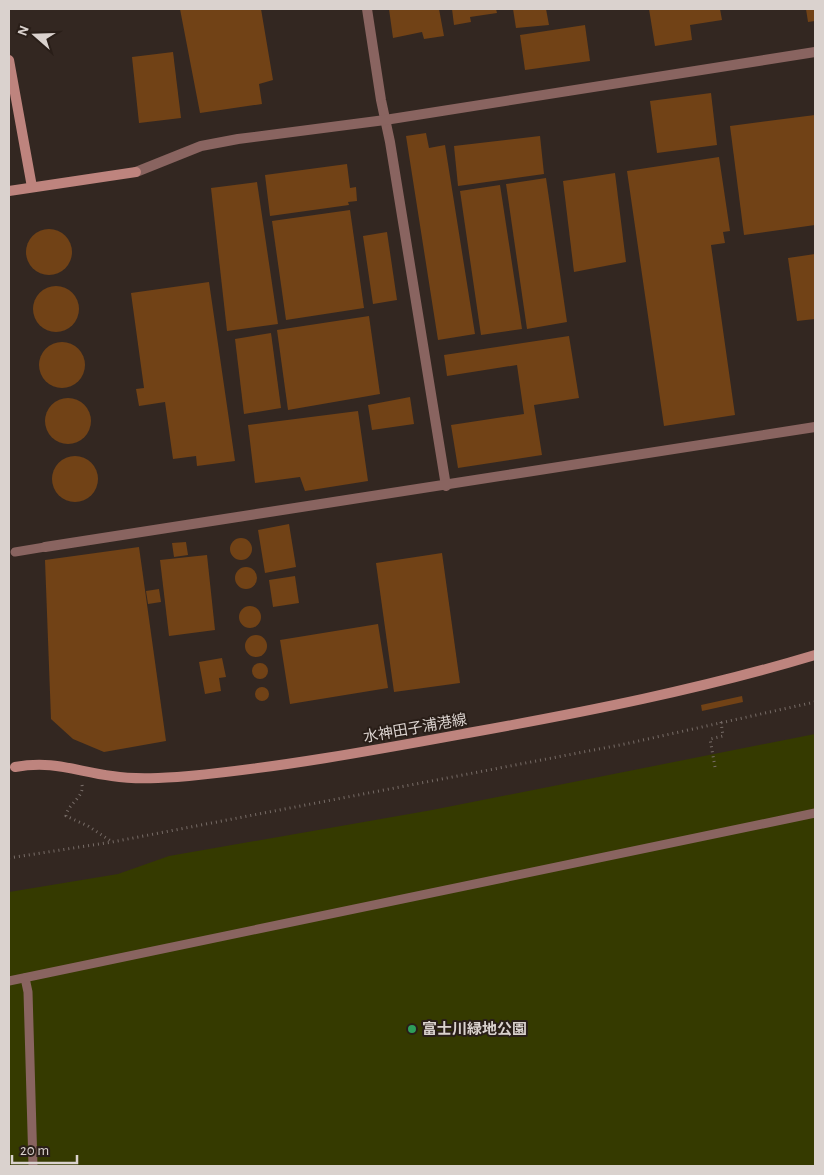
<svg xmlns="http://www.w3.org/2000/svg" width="824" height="1175" viewBox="0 0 824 1175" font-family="'Alegreya Sans','Noto Sans JP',sans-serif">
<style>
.green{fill:#353a00}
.building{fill:#714216}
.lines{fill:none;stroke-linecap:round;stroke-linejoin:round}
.path{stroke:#776c67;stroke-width:3;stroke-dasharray:1 4;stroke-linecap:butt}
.lane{stroke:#896460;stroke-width:9}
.street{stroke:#896460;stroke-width:10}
.secondary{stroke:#be847e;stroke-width:10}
.leisure-dot{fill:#2e9e5b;stroke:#291e18;stroke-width:2}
.labels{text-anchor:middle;stroke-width:4;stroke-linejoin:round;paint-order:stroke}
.street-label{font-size:15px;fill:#dad2ce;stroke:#291e18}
.poi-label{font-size:15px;font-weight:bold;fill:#dad2ce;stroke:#291e18;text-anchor:start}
</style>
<rect width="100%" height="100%" fill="#332721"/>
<path class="green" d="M 815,734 L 815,1166 L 9,1166 L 9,892 L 118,874 L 169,856 L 432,810 Z"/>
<g class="building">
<path d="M 180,9 L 261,9 L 273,80 L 259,84 L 262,104 L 200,113 Z"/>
<path d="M 389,9 L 439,9 L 444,36 L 424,39 L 422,32 L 393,38 Z"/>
<path d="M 452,9 L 496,9 L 497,13 L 470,17 L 471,22 L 454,25 Z"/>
<path d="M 513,9 L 546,9 L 549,25 L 516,28 Z"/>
<path d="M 649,9 L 720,9 L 722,20 L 690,25 L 692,40 L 655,46 Z"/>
<path d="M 806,9 L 815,9 L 815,21 L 808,22 Z"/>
<path d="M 585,25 L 590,61 L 525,70 L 520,35 Z"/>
<path d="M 173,52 L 181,118 L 139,123 L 132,57 Z"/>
<path d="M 711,93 L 717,145 L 657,153 L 650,101 Z"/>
<path d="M 815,115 L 815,225 L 744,235 L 730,126 Z"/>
<path d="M 426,133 L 429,148 L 445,145 L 475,334 L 438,340 L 406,136 Z"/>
<path d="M 540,136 L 544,174 L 458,186 L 454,146 Z"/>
<path d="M 719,157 L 730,231 L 723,232 L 725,243 L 711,245 L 735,415 L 664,426 L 627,171 Z"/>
<path d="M 347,164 L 350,188 L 356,187 L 357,201 L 348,202 L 349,205 L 270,216 L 265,175 Z"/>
<path d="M 615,173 L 626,262 L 574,272 L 563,181 Z"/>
<path d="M 546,178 L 567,322 L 527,329 L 506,184 Z"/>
<path d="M 257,182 L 278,324 L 227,331 L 211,188 Z"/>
<path d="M 500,185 L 522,329 L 481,335 L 460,191 Z"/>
<path d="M 350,210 L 364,308 L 286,320 L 272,221 Z"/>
<circle cx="49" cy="252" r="23"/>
<path d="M 387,232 L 397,300 L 373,304 L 363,236 Z"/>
<path d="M 815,254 L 815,319 L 797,321 L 788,258 Z"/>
<path d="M 209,282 L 235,461 L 197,466 L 196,456 L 173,459 L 165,402 L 139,406 L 136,389 L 144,388 L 131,293 Z"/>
<circle cx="56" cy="309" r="23"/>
<path d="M 369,316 L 380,394 L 288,410 L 277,330 Z"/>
<path d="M 271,333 L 281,408 L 244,414 L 235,339 Z"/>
<path d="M 569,336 L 579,398 L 534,405 L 542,455 L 458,468 L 451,425 L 524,414 L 517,365 L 447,376 L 444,355 Z"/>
<circle cx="62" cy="365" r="23"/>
<path d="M 410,397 L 414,424 L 372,430 L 368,405 Z"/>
<circle cx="68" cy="421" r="23"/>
<path d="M 358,411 L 368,481 L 305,491 L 300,477 L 255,483 L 248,425 Z"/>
<circle cx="75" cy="479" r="23"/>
<path d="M 289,524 L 296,567 L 265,573 L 258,530 Z"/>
<circle cx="241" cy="549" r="11"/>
<path d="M 186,542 L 188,555 L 174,557 L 172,543 Z"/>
<path d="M 139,547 L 166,741 L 104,752 L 73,739 L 51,719 L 45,560 Z"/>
<path d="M 442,553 L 460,683 L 394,692 L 376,563 Z"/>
<path d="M 207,555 L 215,630 L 169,636 L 160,560 Z"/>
<circle cx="246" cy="578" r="11"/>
<path d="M 295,576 L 299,603 L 273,607 L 269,580 Z"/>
<path d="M 159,589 L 161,602 L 148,604 L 146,591 Z"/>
<circle cx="250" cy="617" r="11"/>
<path d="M 378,624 L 388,688 L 290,704 L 280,640 Z"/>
<circle cx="256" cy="646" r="11"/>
<path d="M 222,658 L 226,677 L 219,678 L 221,691 L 205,694 L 199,662 Z"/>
<circle cx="260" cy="671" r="8"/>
<circle cx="262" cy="694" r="7"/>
<path d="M 742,696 L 743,702 L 702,711 L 701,705 Z"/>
</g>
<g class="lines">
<g class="path">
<path d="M 715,767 L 710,739 L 723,736 L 721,722"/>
<path d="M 82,785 C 84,798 68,803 66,816 L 88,826 L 111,841"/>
<path d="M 9,858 L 112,842 L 625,744 L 815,702"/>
</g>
<g class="lane">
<path d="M 15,552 L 45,547"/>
<path d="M 25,978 L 28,992 L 33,1166"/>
<path d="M 9,981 L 815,813"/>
</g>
<g class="street">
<path d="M 367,9 L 381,100 L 390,142 L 446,486"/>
<path d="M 136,172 L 201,146 L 238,139 L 385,120 L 815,52"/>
<path d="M 45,547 L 815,427"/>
</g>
<g class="secondary">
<path d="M 9,60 L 32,187"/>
<path d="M 9,191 L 136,172"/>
<path d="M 15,767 C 53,760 75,771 112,776 C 137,780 164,778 189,776 C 283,767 375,750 468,733 C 585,712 702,689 815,655"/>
</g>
</g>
<circle class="leisure-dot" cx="412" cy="1029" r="5"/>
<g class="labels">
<g class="street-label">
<text transform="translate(415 728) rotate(-10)" y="5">水神田子浦港線</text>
</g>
<g class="poi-label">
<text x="422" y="1034">富士川緑地公園</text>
</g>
</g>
<rect width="824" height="1175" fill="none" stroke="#dad2ce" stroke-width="20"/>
<g transform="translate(35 35) rotate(290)" stroke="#291e18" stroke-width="4" paint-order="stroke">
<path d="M0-4L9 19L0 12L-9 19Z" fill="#dad2ce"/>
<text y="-8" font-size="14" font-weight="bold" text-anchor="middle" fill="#dad2ce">N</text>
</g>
<path d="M12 1155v8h65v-8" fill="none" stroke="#dad2ce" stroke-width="2.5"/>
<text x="20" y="1155" font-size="15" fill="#dad2ce" stroke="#291e18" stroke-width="4" paint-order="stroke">20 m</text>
</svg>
